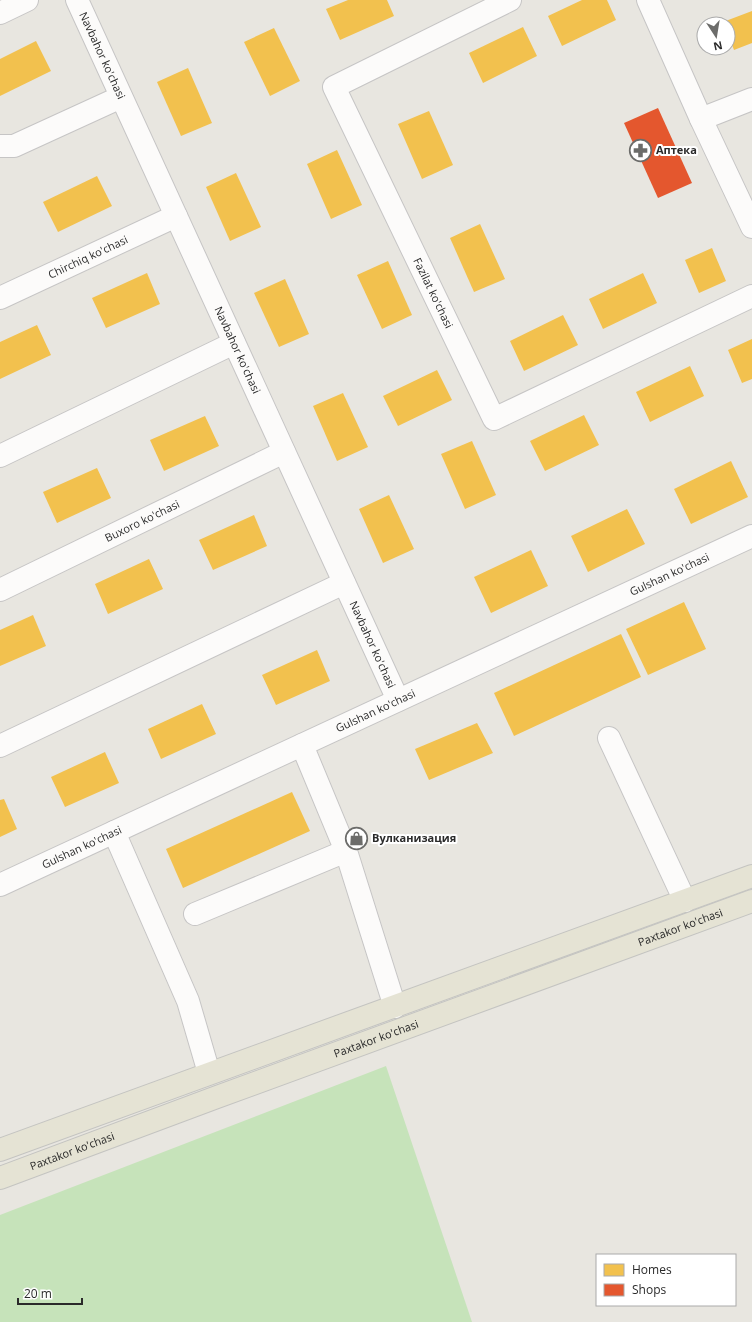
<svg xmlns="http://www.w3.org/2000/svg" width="752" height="1322" viewBox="0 0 752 1322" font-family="'Open Sans',sans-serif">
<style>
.green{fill:#c6e3ba}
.homes{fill:#f2c14e}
.shops{fill:#e4572e}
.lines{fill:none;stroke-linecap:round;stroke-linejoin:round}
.minor-casing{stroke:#c6c5c5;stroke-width:24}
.major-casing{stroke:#c4c4c1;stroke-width:24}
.minor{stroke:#fcfbfa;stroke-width:22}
.major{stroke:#e5e3d4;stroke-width:22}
.labels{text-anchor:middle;stroke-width:4;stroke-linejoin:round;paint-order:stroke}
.street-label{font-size:11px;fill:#2a2a2a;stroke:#fff}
.poi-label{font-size:11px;font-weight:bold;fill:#2a2a2a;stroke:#fff;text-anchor:start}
</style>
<rect width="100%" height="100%" fill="#e8e6e0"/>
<path class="green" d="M 386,1066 L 472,1322 L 0,1322 L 0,1215 Z"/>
<g class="homes">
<path d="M 348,0 L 387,0 L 394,16 L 340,40 L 326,9 Z"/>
<path d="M 582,0 L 607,0 L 616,20 L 562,46 L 548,16 Z"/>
<path d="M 752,11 L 752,43 L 734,50 L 728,34 L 728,24 L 724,24 L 723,22 Z"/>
<path d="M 523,27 L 537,56 L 483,83 L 469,53 Z"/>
<path d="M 274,28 L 300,81 L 270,96 L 244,42 Z"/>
<path d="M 36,41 L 51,71 L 0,96 L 0,59 Z"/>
<path d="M 188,68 L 212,123 L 181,136 L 157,82 Z"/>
<path d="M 429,111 L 453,165 L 422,179 L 398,124 Z"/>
<path d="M 337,150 L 362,205 L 331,219 L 307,164 Z"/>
<path d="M 236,173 L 261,227 L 230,241 L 206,187 Z"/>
<path d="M 97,176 L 112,206 L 58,232 L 43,202 Z"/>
<path d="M 480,224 L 505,279 L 474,292 L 450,238 Z"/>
<path d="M 712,248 L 726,281 L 699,293 L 685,260 Z"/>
<path d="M 388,261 L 412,315 L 382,329 L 357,275 Z"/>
<path d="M 147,273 L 160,304 L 106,328 L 92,298 Z"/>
<path d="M 643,273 L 657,303 L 603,329 L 589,299 Z"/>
<path d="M 285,279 L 309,334 L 279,347 L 254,293 Z"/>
<path d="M 563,315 L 578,345 L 524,371 L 510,341 Z"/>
<path d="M 37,325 L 51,355 L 0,379 L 0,342 Z"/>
<path d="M 752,339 L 752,379 L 742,383 L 728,350 Z"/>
<path d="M 690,366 L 704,396 L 650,422 L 636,392 Z"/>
<path d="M 437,370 L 452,400 L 398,426 L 383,396 Z"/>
<path d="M 343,393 L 368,447 L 337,461 L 313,406 Z"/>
<path d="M 584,415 L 599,445 L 545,471 L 530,441 Z"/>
<path d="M 205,416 L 219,446 L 164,471 L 150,440 Z"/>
<path d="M 472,441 L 496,495 L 465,509 L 441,454 Z"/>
<path d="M 731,461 L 748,497 L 691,524 L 674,489 Z"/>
<path d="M 97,468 L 111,498 L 57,523 L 43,492 Z"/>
<path d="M 389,495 L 414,549 L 383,563 L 359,509 Z"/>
<path d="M 627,509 L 645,544 L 588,572 L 571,536 Z"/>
<path d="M 254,515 L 267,546 L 213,570 L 199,540 Z"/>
<path d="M 531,550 L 548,586 L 491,613 L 474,577 Z"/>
<path d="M 149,559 L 163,589 L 108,614 L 95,584 Z"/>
<path d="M 684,602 L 706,649 L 648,675 L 626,629 Z"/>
<path d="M 33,615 L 46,646 L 0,666 L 0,630 Z"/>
<path d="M 621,634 L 641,677 L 514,736 L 494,693 Z"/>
<path d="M 317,650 L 330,681 L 276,705 L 262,675 Z"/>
<path d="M 202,704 L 216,734 L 161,759 L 148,729 Z"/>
<path d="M 477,723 L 493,753 L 429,780 L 415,749 Z"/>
<path d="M 105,752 L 119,783 L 65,807 L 51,777 Z"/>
<path d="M 292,792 L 310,831 L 183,888 L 166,849 Z"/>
<path d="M 4,799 L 17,829 L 0,837 L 0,800 Z"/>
</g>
<path class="shops" d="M 658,108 L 692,183 L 658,198 L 624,123 Z"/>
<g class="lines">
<defs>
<g id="minor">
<path id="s1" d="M 77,0 L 398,700"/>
<path id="s2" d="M 510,0 L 334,87 L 494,419 L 752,296"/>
<path d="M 648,0 L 701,119 L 752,227"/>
<path d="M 0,13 L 27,0"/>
<path d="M 701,119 L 752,99"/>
<path d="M 0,146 L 14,146 L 121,97"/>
<path id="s3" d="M 0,298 L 176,216"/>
<path d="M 0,456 L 234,343"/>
<path id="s4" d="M 0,590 L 284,452"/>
<path d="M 609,738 L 685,901"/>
<path d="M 302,745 L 346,851 L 395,1007"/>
<path d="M 0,746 L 344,583"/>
<path d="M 114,832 L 188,1001 L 209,1073"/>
<path id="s5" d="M 0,885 L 752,536"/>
<path d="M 195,914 L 346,851"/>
</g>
<g id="major">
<path d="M 0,1150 C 250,1057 502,969 752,876"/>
<path id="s6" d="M 0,1178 L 217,1097 L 752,901"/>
</g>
</defs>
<use href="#minor" class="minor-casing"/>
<use href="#major" class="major-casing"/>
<use href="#minor" class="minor"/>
<use href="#major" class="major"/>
</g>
<defs>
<symbol id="pharmacy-ring" viewBox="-11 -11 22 22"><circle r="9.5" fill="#fff" stroke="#6c6c6a" stroke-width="1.5"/><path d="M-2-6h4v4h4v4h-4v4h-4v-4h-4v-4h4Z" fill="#6c6c6a"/></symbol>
<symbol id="shop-ring" viewBox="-11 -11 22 22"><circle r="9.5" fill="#fff" stroke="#6c6c6a" stroke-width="1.5"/><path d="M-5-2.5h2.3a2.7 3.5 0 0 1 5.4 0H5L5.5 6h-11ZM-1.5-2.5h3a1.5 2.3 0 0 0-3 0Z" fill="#6c6c6a"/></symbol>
</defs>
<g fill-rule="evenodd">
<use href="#pharmacy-ring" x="628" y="138" width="25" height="25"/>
<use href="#shop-ring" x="344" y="826" width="25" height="25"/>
</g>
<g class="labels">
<g class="street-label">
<text dy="4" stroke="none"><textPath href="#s1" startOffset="61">Navbahor ko'chasi</textPath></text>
<text dy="4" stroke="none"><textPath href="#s3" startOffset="97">Chirchiq ko'chasi</textPath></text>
<text dy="4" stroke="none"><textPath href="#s2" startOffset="425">Fazilat ko'chasi</textPath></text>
<text dy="4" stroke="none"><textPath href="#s1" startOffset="385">Navbahor ko'chasi</textPath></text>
<text dy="4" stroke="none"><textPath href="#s4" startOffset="158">Buxoro ko'chasi</textPath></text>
<text dy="4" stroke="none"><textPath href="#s5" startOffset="738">Gulshan ko'chasi</textPath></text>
<text dy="4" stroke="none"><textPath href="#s1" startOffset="709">Navbahor ko'chasi</textPath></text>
<text dy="4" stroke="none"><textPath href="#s5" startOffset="414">Gulshan ko'chasi</textPath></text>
<text dy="4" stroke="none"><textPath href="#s5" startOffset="90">Gulshan ko'chasi</textPath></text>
<text dy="4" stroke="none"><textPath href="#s6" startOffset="725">Paxtakor ko'chasi</textPath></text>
<text dy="4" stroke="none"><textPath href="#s6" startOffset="401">Paxtakor ko'chasi</textPath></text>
<text dy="4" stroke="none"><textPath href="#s6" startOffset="77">Paxtakor ko'chasi</textPath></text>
</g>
<g class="poi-label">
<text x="656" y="154">Аптека</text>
<text x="372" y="842">Вулканизация</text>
</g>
</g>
<rect x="596" y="1254" width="140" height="52" fill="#ffffff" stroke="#aaaaaa"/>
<rect x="604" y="1264" width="20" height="12" fill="#f2c14e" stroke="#aaaaaa"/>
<text x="632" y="1274" font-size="12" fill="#2a2a2a">Homes</text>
<rect x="604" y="1284" width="20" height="12" fill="#e4572e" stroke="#aaaaaa"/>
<text x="632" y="1294" font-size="12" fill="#2a2a2a">Shops</text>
<g transform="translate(716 36) rotate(168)"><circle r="19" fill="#ffffff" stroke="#aaaaaa"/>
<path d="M0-3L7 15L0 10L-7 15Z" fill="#6c6c6a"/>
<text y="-6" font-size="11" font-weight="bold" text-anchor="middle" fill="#2a2a2a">N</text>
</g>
<path d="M18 1298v6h64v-6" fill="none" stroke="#2a2a2a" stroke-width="2"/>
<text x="24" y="1298" font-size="12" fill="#2a2a2a" stroke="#ffffff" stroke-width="3" paint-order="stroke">20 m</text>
</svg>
